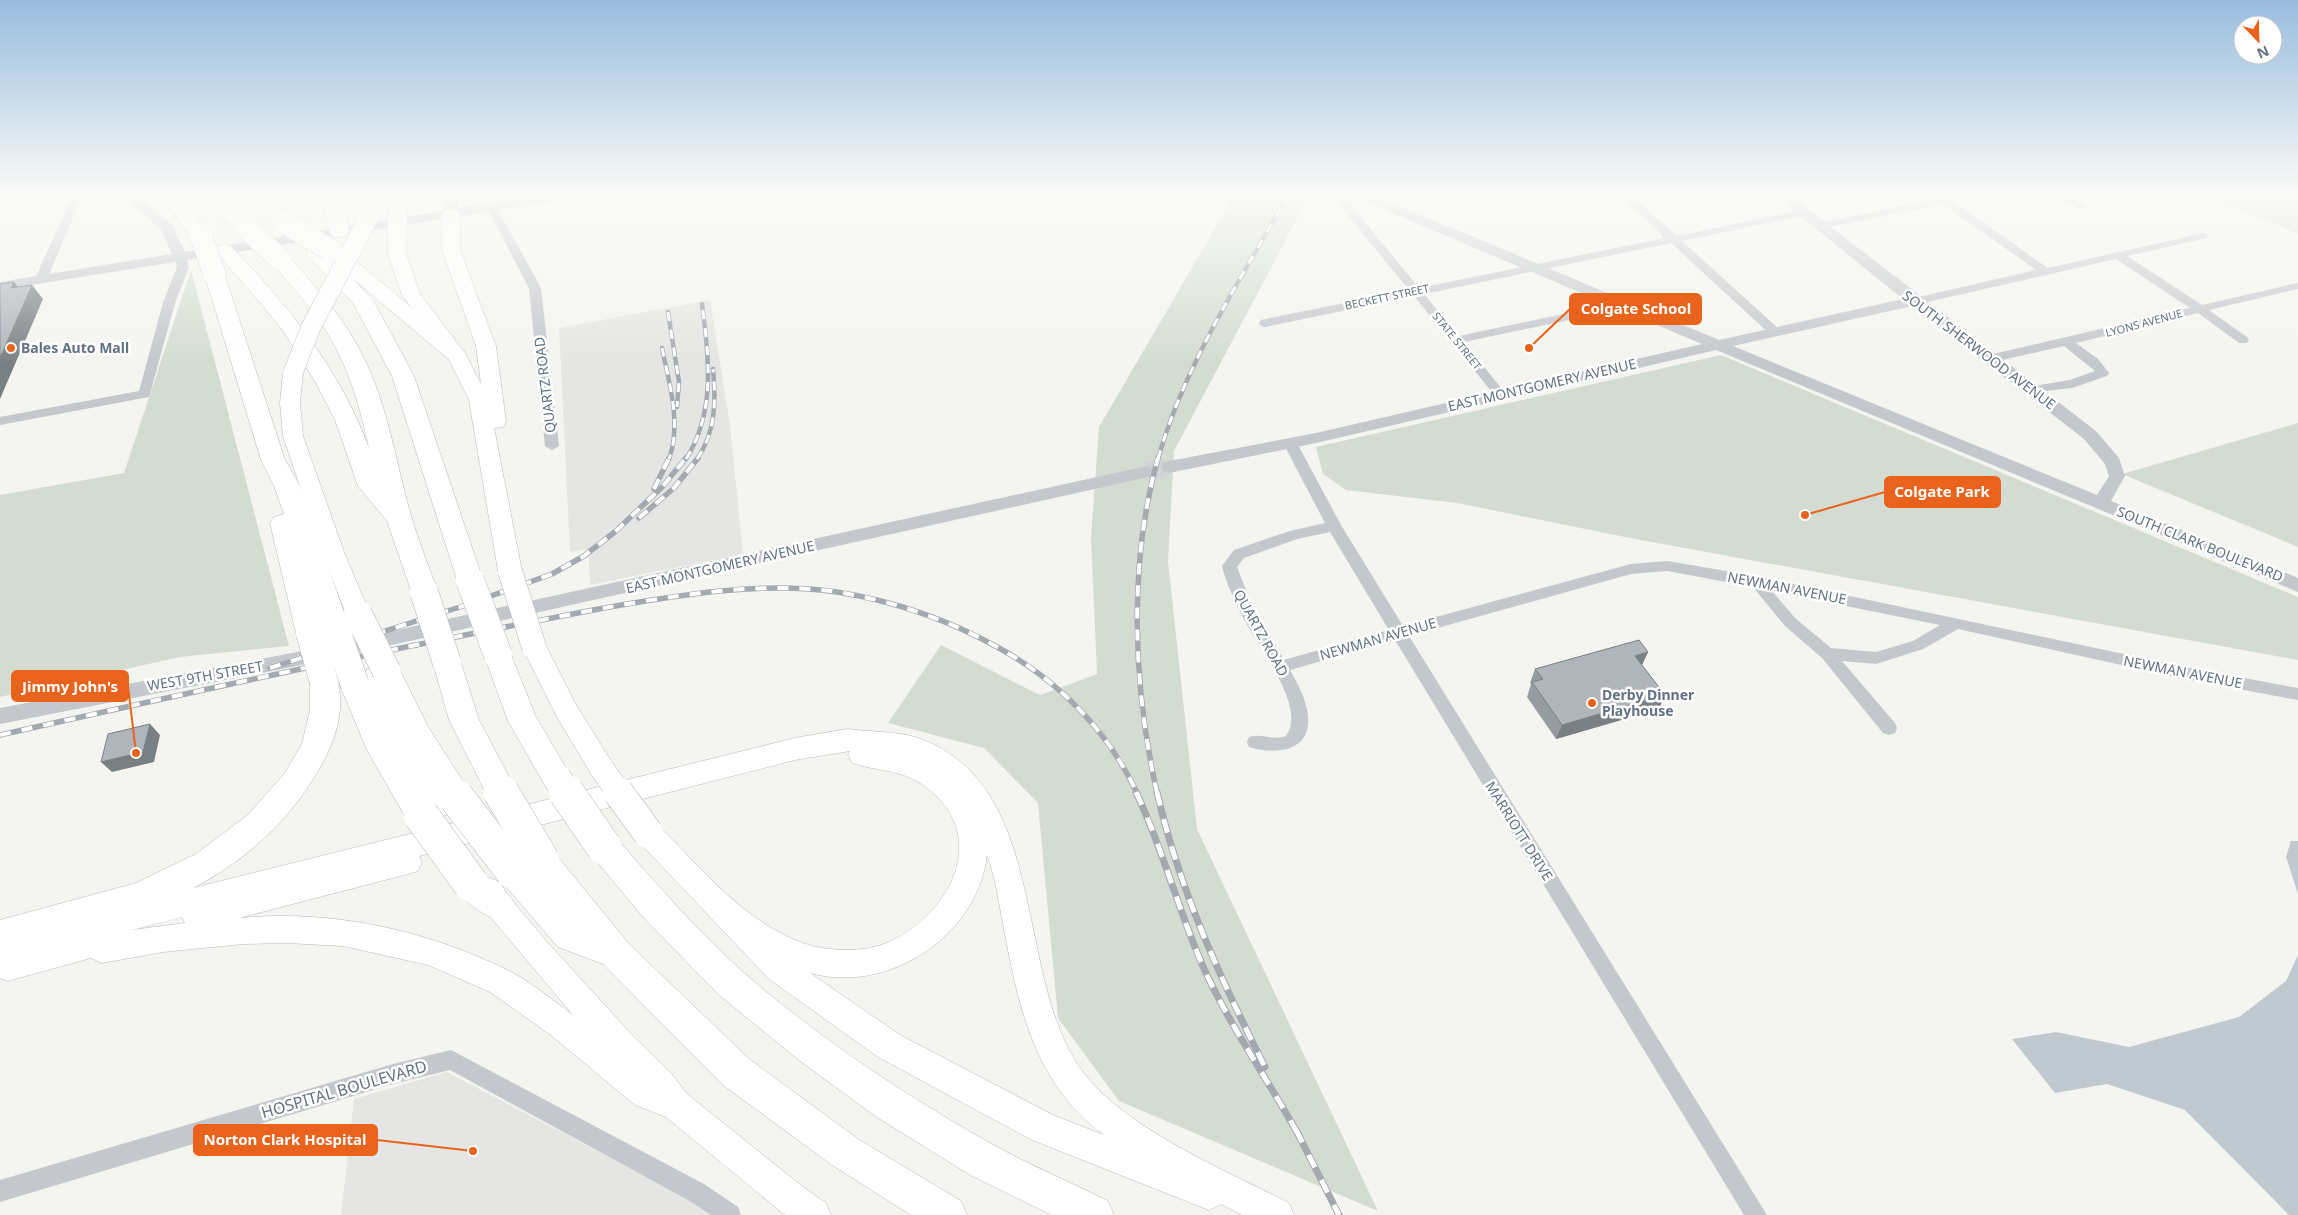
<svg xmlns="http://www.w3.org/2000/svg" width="2298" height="1215" viewBox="0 0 2298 1215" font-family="'Noto Sans',sans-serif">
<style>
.built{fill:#e5e6e4}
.green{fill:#d4dcd1}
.water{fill:#c0c9cf}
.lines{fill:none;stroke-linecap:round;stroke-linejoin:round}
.tertiary-tunnel{stroke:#d0d4d5;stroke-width:19;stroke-dasharray:19 9;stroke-linecap:butt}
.primary-casing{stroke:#b7babe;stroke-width:1}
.motorway-casing{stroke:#b6b9bc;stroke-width:1}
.minor{fill:#c4c7cb;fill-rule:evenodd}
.tertiary{fill:#c4c7cb;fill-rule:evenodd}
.primary{fill:#fff;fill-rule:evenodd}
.motorway{fill:#fff;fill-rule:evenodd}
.rail-far2-casing{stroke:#a4a9af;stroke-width:4.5}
.rail-far1-casing{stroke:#a4a9af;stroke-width:5.5}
.rail-casing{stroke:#a4a9af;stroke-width:7}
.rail-far2{stroke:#fff;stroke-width:3;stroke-dasharray:9;stroke-linecap:butt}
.rail-far1{stroke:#fff;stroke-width:4;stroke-dasharray:11;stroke-linecap:butt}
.rail{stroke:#fff;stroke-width:5;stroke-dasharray:14;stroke-linecap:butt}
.primary-bridge-far2-casing{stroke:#b7babe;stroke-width:20;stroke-linecap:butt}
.primary-bridge-far1-casing{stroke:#b7babe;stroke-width:25;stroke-linecap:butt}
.primary-bridge-casing{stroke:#b7babe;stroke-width:31;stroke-linecap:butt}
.motorway-bridge-far2-casing{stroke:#b6b9bc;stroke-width:23;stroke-linecap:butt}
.motorway-bridge-far1-casing{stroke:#b6b9bc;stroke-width:29;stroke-linecap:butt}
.motorway-bridge-casing{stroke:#b6b9bc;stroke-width:36;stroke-linecap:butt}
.primary-bridge-far2{stroke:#fff;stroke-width:19}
.primary-bridge-far1{stroke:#fff;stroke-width:24}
.primary-bridge{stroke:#fff;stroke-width:30}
.motorway-bridge-far2{stroke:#fff;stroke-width:22}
.motorway-bridge-far1{stroke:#fff;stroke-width:28}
.motorway-bridge{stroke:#fff;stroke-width:35}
.wall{fill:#969ca1}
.shaded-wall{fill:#7a7f83}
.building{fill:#afb5bb;stroke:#7a7f83}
.poi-dot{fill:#e9631c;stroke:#fff;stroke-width:2}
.labels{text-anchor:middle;stroke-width:5;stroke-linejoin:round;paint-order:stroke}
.far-street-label{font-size:11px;fill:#627183;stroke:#fff}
.poi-label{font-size:14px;font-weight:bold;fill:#627183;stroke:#fff;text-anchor:start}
.street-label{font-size:14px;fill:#627183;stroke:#fff}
.near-street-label{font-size:16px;fill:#627183;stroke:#fff}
.leader{fill:none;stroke:#e9631c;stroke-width:2}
.callout-dot{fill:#e9631c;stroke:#fff;stroke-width:2}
.callout{fill:#e9631c;stroke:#e9631c;stroke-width:2}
.callout-label{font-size:15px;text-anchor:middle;font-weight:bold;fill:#fff}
</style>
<rect width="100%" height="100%" fill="#f4f5f0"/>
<g class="built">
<path d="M 710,300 L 730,425 L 743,554 L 590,585 L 588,549 L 570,552 L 559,328 Z"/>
<path d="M 447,1072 L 694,1202 L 713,1215 L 341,1215 L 354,1099 Z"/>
</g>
<g class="green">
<path d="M 1235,194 L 1310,194 L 1174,451 L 1168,561 L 1197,829 L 1378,1211 L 1119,1101 L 1058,1018 L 1038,803 L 984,748 L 888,723 L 941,645 L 1040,695 L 1097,674 L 1091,538 L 1099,427 Z"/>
<path d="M 2205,194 L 2298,194 L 2298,234 L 2212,197 Z"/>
<path d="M 191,270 L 289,646 L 180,657 L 0,697 L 0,495 L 124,473 Z"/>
<path d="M 1721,355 L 2298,597 L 2298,660 L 1630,538 L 1457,503 L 1346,490 L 1323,474 L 1316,447 Z"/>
<path d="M 2298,423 L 2298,547 L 2122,474 Z"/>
</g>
<g class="water">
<path d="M 2291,841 L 2298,841 L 2298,894 L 2286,857 Z"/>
<path d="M 2298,955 L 2298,1215 L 2289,1215 L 2185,1110 L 2107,1084 L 2055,1093 L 2012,1039 L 2056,1032 L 2129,1047 L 2239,1017 L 2286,981 Z"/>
</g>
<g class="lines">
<path class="tertiary-tunnel" d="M 1147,472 L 1169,467"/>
<defs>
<g id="primary">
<path d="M 372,194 L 389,194 L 379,213 L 367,213 L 364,209 Z"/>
<path d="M 394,194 L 410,194 L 404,212 L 392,212 L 389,208 Z"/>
<path d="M 451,209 L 457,210 L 460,214 L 460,250 L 496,346 L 506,422 L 503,427 L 494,428 L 522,571 L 518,577 L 510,579 L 502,577 L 498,571 L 469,400 L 446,354 L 402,295 L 388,254 L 388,237 L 391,233 L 403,233 L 406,237 L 406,254 L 420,294 L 465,353 L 481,384 L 476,346 L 442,250 L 442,214 L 445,210 Z"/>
<path d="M 293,367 L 300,369 L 303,373 L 300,403 L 303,436 L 344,552 L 370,614 L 366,620 L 358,623 L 350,620 L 346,614 L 322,552 L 283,436 L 280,403 L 283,373 L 286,369 Z"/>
<path d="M 534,638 L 543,640 L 575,703 L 611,761 L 615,769 L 611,777 L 602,780 L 593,777 L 557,717 L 522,647 L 525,640 Z"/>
<path d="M 375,667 L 384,670 L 412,737 L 450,807 L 446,815 L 436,819 L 426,815 L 387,739 L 363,677 L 366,670 Z"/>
<path d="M 847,729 C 868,732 894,731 915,737 C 1048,781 1014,964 1076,1062 C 1115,1125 1225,1170 1289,1203 L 1294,1215 L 1242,1215 L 1221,1204 L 1209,1210 L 1032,1140 L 878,1057 L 769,979 L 638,841 L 634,833 L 638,825 L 648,821 L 658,825 C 701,868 744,922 803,943 C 828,952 864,953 889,942 C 955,912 992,829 920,783 C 898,769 875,771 852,763 L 848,755 L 850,751 L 795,760 L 419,856 L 422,862 L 418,871 L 408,874 L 239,918 C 330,909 429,930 511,972 C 533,983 553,1001 573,1015 L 488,914 L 476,891 L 480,882 L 490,878 L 500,882 L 508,896 L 548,943 L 632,1035 L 671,1073 L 687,1094 L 803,1187 L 826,1203 L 831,1215 L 785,1215 L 666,1117 L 635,1105 L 551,1035 L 490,992 L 428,965 L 343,946 L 286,943 L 243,944 L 163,952 L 102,963 L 91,958 L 8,981 L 0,978 L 0,936 L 795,738 ZM 987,855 C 996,878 999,905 1004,929 C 1019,1009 1035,1084 1104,1135 L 1053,1115 L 900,1035 L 810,973 C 889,995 978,935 987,855 ZM 182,917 L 185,923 L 132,930 Z"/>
</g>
<g id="motorway">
<path d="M 160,194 L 179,194 L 211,236 L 208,240 L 201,242 L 194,240 Z"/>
<path d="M 199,194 L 220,194 L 257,229 L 254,233 L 247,235 L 240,233 Z"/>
<path d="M 244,194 L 265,194 L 295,223 L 292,227 L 285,229 L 278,227 Z"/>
<path d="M 319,194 L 339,194 L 345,206 L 349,232 L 346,236 L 339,238 L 332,236 C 325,227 326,208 319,194 Z"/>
<path d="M 224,244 L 231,246 C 288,306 340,369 369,448 C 359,401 345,355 316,316 C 302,296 283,279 270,259 L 273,255 L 280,253 L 287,255 C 315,285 342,316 361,352 C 385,398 394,451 407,501 C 415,532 427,562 438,592 L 434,599 L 424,602 L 414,599 L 387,521 L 358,486 L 335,420 L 316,383 L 284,332 L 258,300 L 214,250 L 217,246 Z"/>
<path d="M 316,248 L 323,250 L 339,265 L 342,261 L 349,259 L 356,261 L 466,353 L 463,358 L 455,360 L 447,358 L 352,278 L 373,300 L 414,376 L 483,580 L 480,587 L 470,590 L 460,587 L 457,580 L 392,376 L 353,303 L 306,254 L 309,250 Z"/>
<path d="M 214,267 L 221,269 L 224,273 L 285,460 L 300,486 L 348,624 L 344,631 L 334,634 L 323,629 L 324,633 L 320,640 L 310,644 L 300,640 L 296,633 L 270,523 L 274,517 L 284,514 L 274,486 L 261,460 L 204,273 L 207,269 Z"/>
<path d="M 498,644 L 508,647 L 536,717 L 572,778 L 568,787 L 557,791 L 546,787 L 508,721 L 484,655 L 488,647 Z"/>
<path d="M 447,652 L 457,655 L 461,663 L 479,720 L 517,792 L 512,801 L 501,805 L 490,801 L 449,720 L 433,663 L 437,655 Z"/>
<path d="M 387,661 L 397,664 L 427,725 L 467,788 L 472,797 L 467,806 L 456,810 L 445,806 L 405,741 L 373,672 L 377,664 Z"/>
<path d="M 324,671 L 334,674 C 348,700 336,740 322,764 C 283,834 226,877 152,907 C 135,914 116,918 98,923 C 65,933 33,942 0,952 L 0,920 L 136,883 L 196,854 L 249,814 L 285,773 L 302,744 L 310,710 L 310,682 L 314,674 Z"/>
<path d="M 355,674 L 365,677 L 394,743 L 432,805 L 437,815 L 432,825 L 421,828 L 410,825 L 366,748 L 340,685 L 345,677 Z"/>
<path d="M 604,833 L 615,837 C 656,883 697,931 743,972 C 820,1039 910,1099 999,1148 C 1034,1167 1072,1183 1108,1201 L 1114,1215 L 1052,1215 L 972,1176 L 875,1116 L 799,1060 L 719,995 L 644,918 L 593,857 L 588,847 L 593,837 Z"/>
<path d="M 542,847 L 553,851 L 628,943 L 749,1059 L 858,1139 L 961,1201 L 967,1215 L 911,1215 L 832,1165 L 723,1085 L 603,964 L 558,947 L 501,881 L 497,871 L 501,861 L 513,857 L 527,864 L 526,861 L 531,851 Z"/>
<path d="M 471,869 C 488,876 507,888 515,905 L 510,916 L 498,920 C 481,914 462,901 455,884 L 459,874 Z"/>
</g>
</defs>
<use href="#primary" class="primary-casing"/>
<use href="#motorway" class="motorway-casing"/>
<g class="minor">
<path d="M 0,194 L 18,194 L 0,199 Z"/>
<path d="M 73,194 L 83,194 L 47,279 L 45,281 L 37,281 L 35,279 Z"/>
<path d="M 1335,194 L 1346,194 L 1355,210 L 1419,288 L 1665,238 L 1619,194 L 1631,194 L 1676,236 L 1802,210 L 1807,213 L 1802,216 L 1682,241 L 1779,329 L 1781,332 L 1775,336 L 1771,335 L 1671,243 L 1424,294 L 1459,336 L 1587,309 L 1620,299 L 1624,301 L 1624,305 L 1589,316 L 1464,342 L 1506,394 L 1500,398 L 1496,397 L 1414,296 L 1265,327 L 1261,326 L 1259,323 L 1261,320 L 1265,319 L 1409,290 L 1346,213 Z"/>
<path d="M 1938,194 L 1946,197 L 1979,194 L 1953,201 L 2048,268 L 2203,233 L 2207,234 L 2207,238 L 2127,256 L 2202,305 L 2298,283 L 2298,289 L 2209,310 L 2247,337 L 2249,340 L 2247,343 L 2239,343 L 2198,313 L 2076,343 L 2098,359 L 2109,373 L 2107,376 L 2072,388 L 2028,393 L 2026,390 L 2028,387 L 2070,380 L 2095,371 L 2064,346 L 1989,363 L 1983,359 L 1985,356 L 2190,308 L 2116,259 L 1914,305 L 1910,303 L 1910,299 L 2036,270 L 1943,204 L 1819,229 L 1814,226 L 1819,223 L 1936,199 Z"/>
<path d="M 2055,194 L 2068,194 L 2086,207 L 2085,209 L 2077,209 Z"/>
<path d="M 492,205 L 497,208 L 541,288 L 559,446 L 552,450 L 545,446 L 529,288 L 487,208 Z"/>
<path d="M 180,254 L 186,257 L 189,267 L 175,303 L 149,397 L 0,425 L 0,417 L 139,391 L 163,303 L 177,267 L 174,257 Z"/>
<path d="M 1290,439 L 1297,443 L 1341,525 L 1403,626 L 1631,564 L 1667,561 L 1756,576 L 2180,666 L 2298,688 L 2298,700 L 2180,678 L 1958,629 L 1923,649 L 1876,664 L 1842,661 L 1895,723 L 1897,728 L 1895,733 L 1889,735 L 1883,733 L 1822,658 L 1785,626 L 1753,587 L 1667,571 L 1631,574 L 1409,636 L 1767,1215 L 1744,1215 L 1395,640 L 1290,670 C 1298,684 1307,701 1308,717 C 1311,752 1275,755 1249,747 L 1247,742 L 1249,737 C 1261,733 1274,741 1286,736 C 1307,708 1260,649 1246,623 C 1236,604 1227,586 1222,566 L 1234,550 L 1290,531 L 1325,523 L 1283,443 ZM 1330,532 L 1389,630 L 1284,660 L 1253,608 L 1237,567 L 1244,558 L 1297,539 ZM 1772,591 L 1940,625 L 1913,641 L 1876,652 L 1831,648 L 1795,618 Z"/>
<path d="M 451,1050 L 704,1184 L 738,1207 L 741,1215 L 711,1215 L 688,1200 L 450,1070 L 393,1084 L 0,1202 L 0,1180 L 393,1064 Z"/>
</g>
<g class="tertiary">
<path d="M 122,194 L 136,194 L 172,225 L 185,252 L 444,211 L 444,194 L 458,194 L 458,208 L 546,194 L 579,194 L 573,198 L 0,290 L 0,282 L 172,254 L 161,230 Z"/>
<path d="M 1347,194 L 1366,194 L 1474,237 L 1719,340 L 1903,299 L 1773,194 L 1788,194 L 2096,431 L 2119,458 L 2125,476 L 2111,501 L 2298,578 L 2298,592 L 1716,350 L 1316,443 L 1169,473 L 1163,471 L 1161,467 L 1163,463 L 1169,461 L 1316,433 L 1702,344 ZM 1912,306 L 2084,439 L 2105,464 L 2109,476 L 2097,495 L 1733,346 Z"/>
<path d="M 1147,466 L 1153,468 L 1155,472 L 1153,476 L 292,667 L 0,724 L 0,708 L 292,653 Z"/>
</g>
<use href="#primary" class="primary"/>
<use href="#motorway" class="motorway"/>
<defs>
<g id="rail-far2">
<path d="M 668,312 L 679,382 L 677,407"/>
<path d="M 662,348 C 669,383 682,424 669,459"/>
<path d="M 686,459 C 716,412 709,356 702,304"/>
<path d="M 697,459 C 716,432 716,400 713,369"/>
<path d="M 1158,459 C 1184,366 1241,278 1289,194"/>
</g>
<g id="rail-far1">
<path d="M 654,489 L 669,458"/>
<path d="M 639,518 L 674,488 L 698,458"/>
<path d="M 270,668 L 463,606 L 552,574 L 584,556 L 616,531 L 662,487 L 686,458"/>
<path d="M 0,735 C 139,704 277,673 416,645 C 479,632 541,620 604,608 C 679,595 760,581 837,592 C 894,601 949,620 999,648 C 1059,681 1108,731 1137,793"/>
<path d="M 1157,793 C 1133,685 1128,565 1158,458"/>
</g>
<g id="rail">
<path d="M 1136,792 C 1164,851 1179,914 1206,973 C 1233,1031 1269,1081 1299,1136"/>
<path d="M 1157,792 C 1179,889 1220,978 1265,1067"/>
<path d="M 1296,1130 L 1339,1215"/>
</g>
</defs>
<use href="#rail-far2" class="rail-far2-casing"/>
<use href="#rail-far1" class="rail-far1-casing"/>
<use href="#rail" class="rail-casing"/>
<use href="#rail-far2" class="rail-far2"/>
<use href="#rail-far1" class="rail-far1"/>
<use href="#rail" class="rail"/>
<defs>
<g id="primary-bridge-far2">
<path d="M 397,237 L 398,208"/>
<path d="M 293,373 L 310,329 L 373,209"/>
</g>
<g id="primary-bridge-far1">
<path d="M 510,571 L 534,647"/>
<path d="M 602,769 L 619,793"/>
</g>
<path id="primary-bridge" d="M 618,792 L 648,833"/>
<g id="motorway-bridge-far2">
<path d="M 285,223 L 330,250"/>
<path d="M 247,229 L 280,259"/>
<path d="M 201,236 L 214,273"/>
</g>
<g id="motorway-bridge-far1">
<path d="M 470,580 L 498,655"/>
<path d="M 424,592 L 447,663"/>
<path d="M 358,614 L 387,672"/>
<path d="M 334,624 L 355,685"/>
<path d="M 310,633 L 324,682"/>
<path d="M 557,778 L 567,793"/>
</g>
<g id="motorway-bridge">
<path d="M 501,792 L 542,861"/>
<path d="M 566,792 L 604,847"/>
<path d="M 456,797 L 513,871"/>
<path d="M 421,815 L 471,884"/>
</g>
</defs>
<use href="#primary-bridge-far2" class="primary-bridge-far2-casing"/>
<use href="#primary-bridge-far1" class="primary-bridge-far1-casing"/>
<use href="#primary-bridge" class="primary-bridge-casing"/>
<use href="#motorway-bridge-far2" class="motorway-bridge-far2-casing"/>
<use href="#motorway-bridge-far1" class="motorway-bridge-far1-casing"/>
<use href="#motorway-bridge" class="motorway-bridge-casing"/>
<use href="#primary-bridge-far2" class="primary-bridge-far2"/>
<use href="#primary-bridge-far1" class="primary-bridge-far1"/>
<use href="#primary-bridge" class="primary-bridge"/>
<use href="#motorway-bridge-far2" class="motorway-bridge-far2"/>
<use href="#motorway-bridge-far1" class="motorway-bridge-far1"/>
<use href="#motorway-bridge" class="motorway-bridge"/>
</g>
<path class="wall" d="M 1648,652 L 1642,665 L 1659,709 L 1556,739 L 1527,697 L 1531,684 L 1530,683 L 1535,669 Z"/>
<g class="shaded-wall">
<path d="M 14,282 L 25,296 L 11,288 Z"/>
<path d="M 32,285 L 43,299 L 0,399 L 0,358 Z"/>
<path d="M 1648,652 L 1641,667 L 1635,656 Z"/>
<path d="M 1665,695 L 1659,709 L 1556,739 L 1562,725 Z"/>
<path d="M 150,724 L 160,735 L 154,762 L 112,772 L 101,762 Z"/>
</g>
<g class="building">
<path d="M 14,282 L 11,288 L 32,285 L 0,358 L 0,284 Z"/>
<path d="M 1639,640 L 1648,652 L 1635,656 L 1665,695 L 1562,725 L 1532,682 L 1543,679 L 1535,669 Z"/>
<path d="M 150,724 L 143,752 L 101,762 L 108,734 Z"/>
</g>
<linearGradient id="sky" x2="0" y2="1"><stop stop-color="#98bcde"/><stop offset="0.53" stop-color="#fafaf8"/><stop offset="1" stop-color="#fafaf8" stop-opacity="0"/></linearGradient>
<rect width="2298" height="364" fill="url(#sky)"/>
<g class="poi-dot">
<circle cx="11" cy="348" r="5"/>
<circle cx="1592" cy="703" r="5"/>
</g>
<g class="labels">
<g class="far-street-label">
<text transform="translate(1387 297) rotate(-12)" y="4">BECKETT STREET</text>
<text transform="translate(2144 323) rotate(-15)" y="4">LYONS AVENUE</text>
<text transform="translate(1457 341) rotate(51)" y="4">STATE STREET</text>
</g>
<g class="poi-label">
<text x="21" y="353">Bales Auto Mall</text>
<text x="1602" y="700">Derby Dinner<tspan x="1602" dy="16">Playhouse</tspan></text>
</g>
<g class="street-label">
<text transform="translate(1979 350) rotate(37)" y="5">SOUTH SHERWOOD AVENUE</text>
<text transform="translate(545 385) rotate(-97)" y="5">QUARTZ ROAD</text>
<text transform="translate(1542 385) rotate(-13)" y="5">EAST MONTGOMERY AVENUE</text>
<text transform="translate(2200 544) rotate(22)" y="5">SOUTH CLARK BOULEVARD</text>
<text transform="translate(720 567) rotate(-13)" y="5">EAST MONTGOMERY AVENUE</text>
<text transform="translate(1787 588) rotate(11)" y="5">NEWMAN AVENUE</text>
<text transform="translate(1261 633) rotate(61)" y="5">QUARTZ ROAD</text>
<text transform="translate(1378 639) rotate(-16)" y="5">NEWMAN AVENUE</text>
<text transform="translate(2183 672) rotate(11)" y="5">NEWMAN AVENUE</text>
<text transform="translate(205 676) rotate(-10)" y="5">WEST 9TH STREET</text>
<text transform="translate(1519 831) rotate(58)" y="5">MARRIOTT DRIVE</text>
</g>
<g class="near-street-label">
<text transform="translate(344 1089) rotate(-16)" y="6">HOSPITAL BOULEVARD</text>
</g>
</g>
<path class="leader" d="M1529 348L1570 309M1805 515L1885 492M136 753L128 686M473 1151L377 1140"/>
<g class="callout-dot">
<circle cx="1529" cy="348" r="5"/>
<circle cx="1805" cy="515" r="5"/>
<circle cx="136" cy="753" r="5"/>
<circle cx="473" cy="1151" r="5"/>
</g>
<g class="callout">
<rect x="1570" y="294" width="131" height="30" rx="5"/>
<rect x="1885" y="477" width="115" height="30" rx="5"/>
<rect x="12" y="671" width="116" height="30" rx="5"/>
<rect x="194" y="1125" width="183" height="30" rx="5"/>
</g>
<g class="callout-label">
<text x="1636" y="314">Colgate School</text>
<text x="1942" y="497">Colgate Park</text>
<text x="70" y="692">Jimmy John's</text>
<text x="285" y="1145">Norton Clark Hospital</text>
</g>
<g transform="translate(2258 40) rotate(157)"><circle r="24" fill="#ffffff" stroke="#c0c6cd"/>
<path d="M0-4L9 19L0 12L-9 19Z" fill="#e9631c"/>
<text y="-8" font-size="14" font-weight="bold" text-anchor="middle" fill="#627183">N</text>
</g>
</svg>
